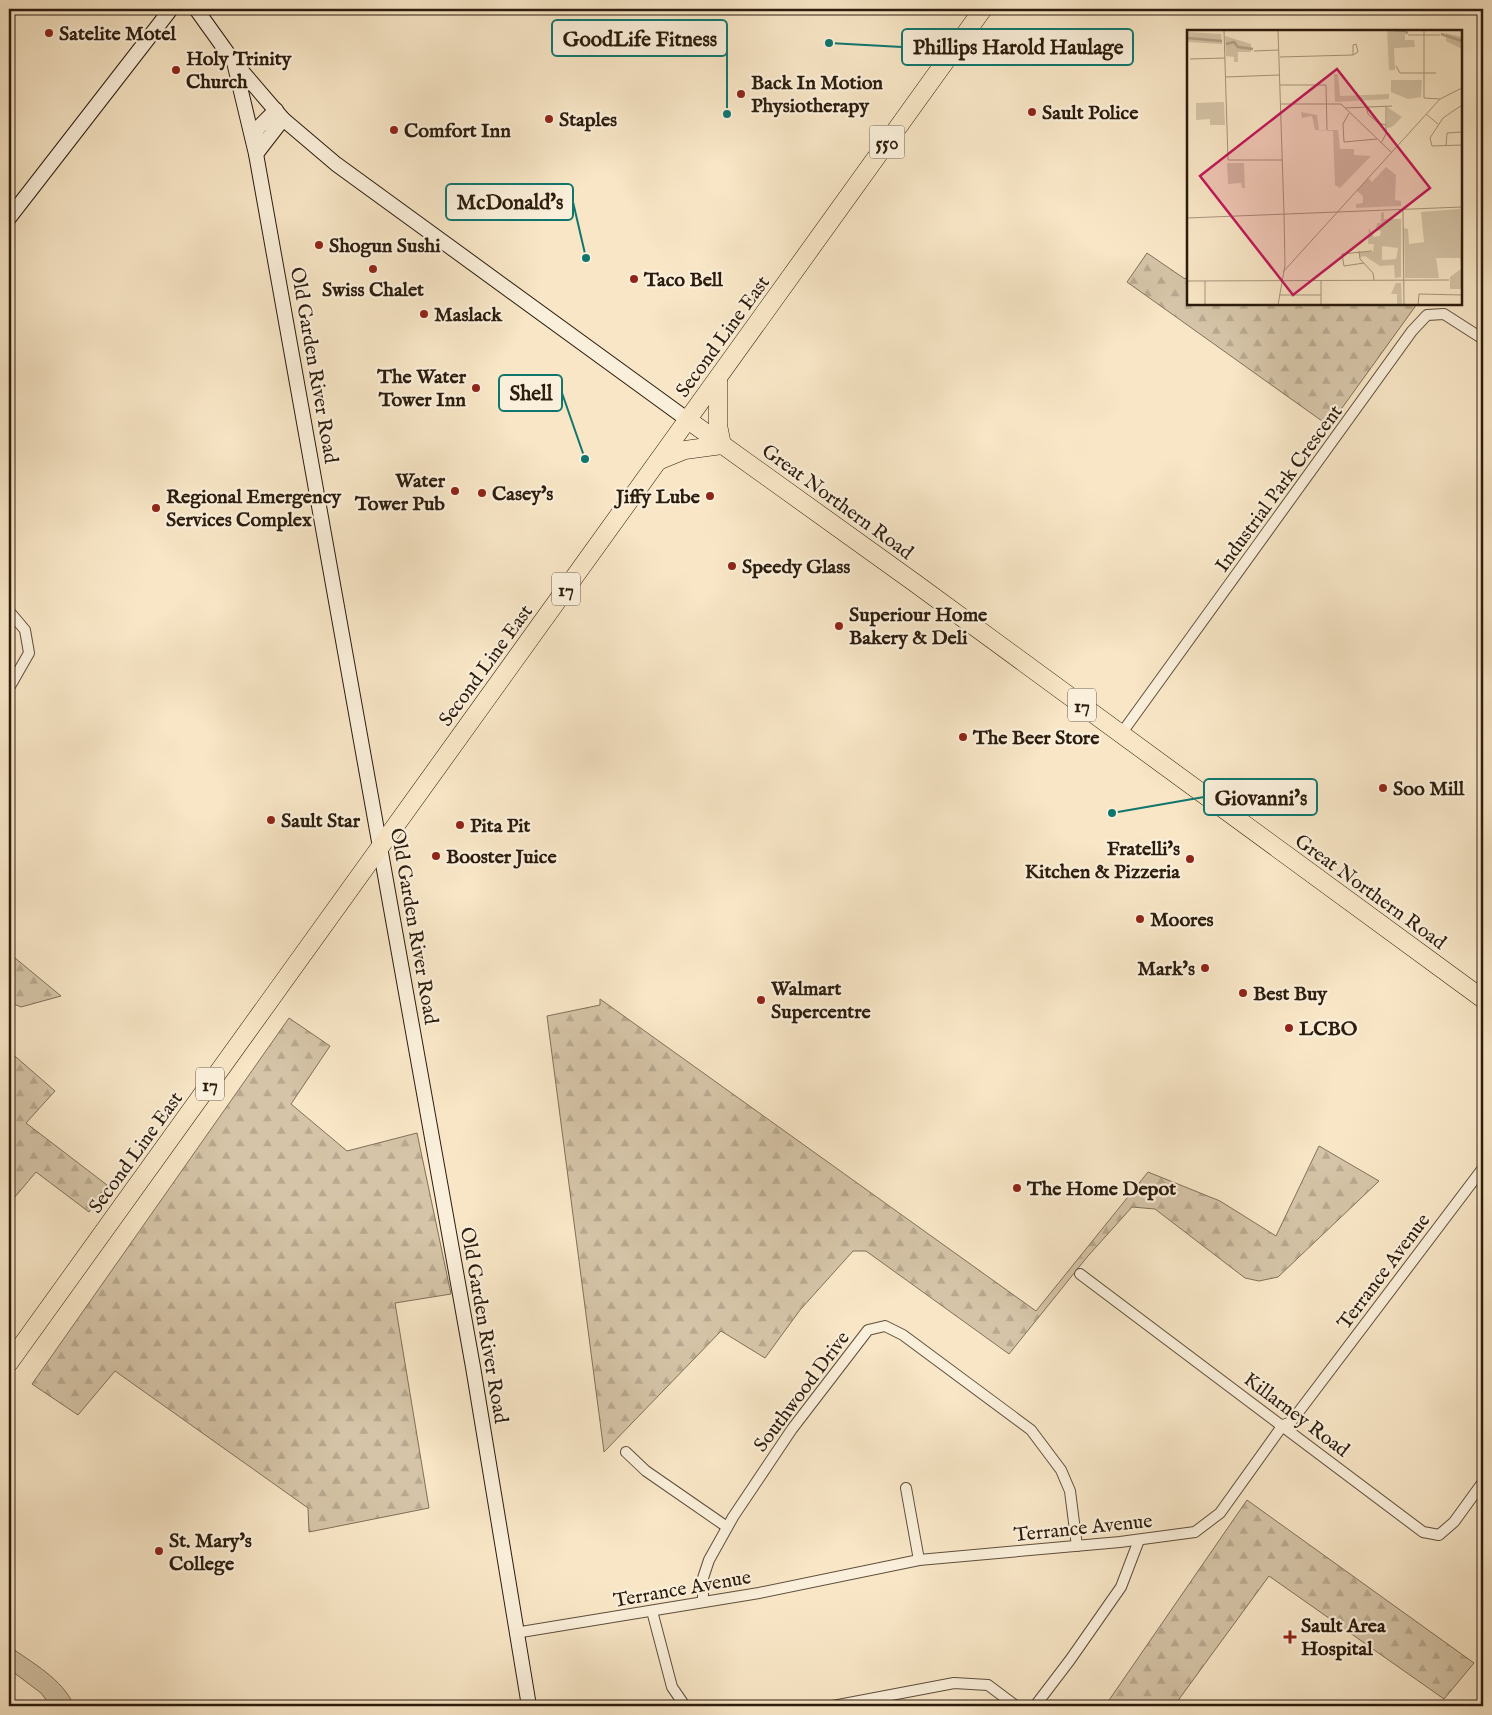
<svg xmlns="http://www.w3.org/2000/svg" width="1492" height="1715" viewBox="0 0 1492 1715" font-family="'IM FELL English',serif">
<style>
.forest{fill:url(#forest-firs);stroke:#80705a}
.park{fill:#d5c4a7;stroke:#80705a}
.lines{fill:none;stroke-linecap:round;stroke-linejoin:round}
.street-casing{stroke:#5f4e3c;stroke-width:12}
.secondary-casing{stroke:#2c1c0e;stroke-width:16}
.highway-casing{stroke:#2c1c0e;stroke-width:19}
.street{stroke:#faefda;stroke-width:10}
.secondary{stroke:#faefda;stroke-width:14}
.highway{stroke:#f8e6c6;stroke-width:18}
.poi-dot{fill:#8f2418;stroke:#faefda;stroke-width:2}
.labels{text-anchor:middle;stroke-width:4.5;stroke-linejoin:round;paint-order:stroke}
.shield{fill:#faefda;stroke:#6a5b4b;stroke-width:1}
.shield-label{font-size:19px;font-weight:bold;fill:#2c1c0e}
.poi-label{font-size:20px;font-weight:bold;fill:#2c1c0e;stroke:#faefda;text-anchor:start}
.street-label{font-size:20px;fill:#2c1c0e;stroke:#faefda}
.inset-river{fill:none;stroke:#b3a187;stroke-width:2.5}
.inset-road{fill:none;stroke:#a6957c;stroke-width:1}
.view{fill:#c2185b;fill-opacity:0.15;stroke:#c2185b;stroke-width:2.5}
.inset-edge{fill:none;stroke:#2c1c0e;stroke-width:2.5}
.leader{fill:none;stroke:#0f766e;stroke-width:2}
.callout-dot{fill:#0f766e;stroke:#faefda;stroke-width:2}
.callout{fill:#faefda;stroke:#0f766e;stroke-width:2}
.callout-label{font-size:21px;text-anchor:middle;font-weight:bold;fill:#2c1c0e}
</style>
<defs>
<pattern id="forest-firs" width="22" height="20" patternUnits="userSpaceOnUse" patternTransform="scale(1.25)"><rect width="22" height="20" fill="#d5c4a7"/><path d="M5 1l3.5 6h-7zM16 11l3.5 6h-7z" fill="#b7a88f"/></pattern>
</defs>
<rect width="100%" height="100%" fill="#f8e6c6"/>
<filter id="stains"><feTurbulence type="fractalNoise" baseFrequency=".004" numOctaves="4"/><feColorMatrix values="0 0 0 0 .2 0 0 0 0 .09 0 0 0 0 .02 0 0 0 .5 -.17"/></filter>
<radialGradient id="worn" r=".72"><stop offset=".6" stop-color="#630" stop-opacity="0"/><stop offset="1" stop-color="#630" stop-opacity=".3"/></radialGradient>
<g class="forest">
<path d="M 1147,253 L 1185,279 L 1188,275 L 1188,304 L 1417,304 L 1329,426 L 1127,282 Z"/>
<path d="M 9,953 L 61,996 L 21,1007 L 9,1002 Z"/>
<path d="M 600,999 L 1036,1311 L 1148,1172 L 1220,1201 L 1276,1236 L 1319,1146 L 1379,1181 L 1278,1277 L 1259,1281 L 1245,1278 L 1155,1209 L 1132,1207 L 1088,1256 L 1009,1354 L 866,1251 L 853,1251 L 800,1310 L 765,1358 L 721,1331 L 604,1452 L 547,1016 L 600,1005 Z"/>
<path d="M 289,1018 L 330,1046 L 291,1104 L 347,1151 L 417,1133 L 451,1294 L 395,1303 L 429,1508 L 309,1532 L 308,1508 L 115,1371 L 78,1415 L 32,1384 Z"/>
<path d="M 9,1051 L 55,1091 L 26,1123 L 107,1185 L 89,1212 L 36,1172 L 9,1204 Z"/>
<path d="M 1247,1500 L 1474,1663 L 1444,1699 L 1269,1576 L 1174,1706 L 1105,1706 Z"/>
</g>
<path class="park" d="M 9,1646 C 32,1663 63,1679 74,1706 L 51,1706 L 41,1693 L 9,1669 Z"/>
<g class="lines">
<defs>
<g id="street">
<path d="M 9,611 L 25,630 L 29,653 L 9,688"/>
<path d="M 1121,734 L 1412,331 L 1427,315 L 1444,314 L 1483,339"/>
<path d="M 1080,1274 L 1423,1532 L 1439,1535 L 1454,1522 L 1483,1482"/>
<path d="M 626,1452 L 646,1471 L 727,1527"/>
<path d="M 906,1488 L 919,1560"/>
<path d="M 703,1601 L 703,1578 L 709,1560 L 733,1517 L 792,1429 L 868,1330 L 885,1326 L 903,1335 L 1031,1430 L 1061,1470 L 1070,1491 L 1077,1546"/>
<path d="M 652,1611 L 672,1687 L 685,1706"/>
<path d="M 515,1633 L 759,1593 L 919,1560 L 1120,1542 L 1195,1532 L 1220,1513 L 1283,1425 L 1291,1422 L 1483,1168"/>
<path d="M 833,1706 L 954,1683 L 988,1685 L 1016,1706"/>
<path d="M 1035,1706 L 1070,1660 L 1121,1587 L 1139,1540"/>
</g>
<g id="secondary">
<path d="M 196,9 L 234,62 L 283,119 L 336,164 L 688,420"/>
<path d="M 234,62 L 256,154 L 473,1367 L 529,1706"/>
<path d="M 253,139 L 258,128 L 276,110"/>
<path d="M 256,154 L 283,119"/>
<path d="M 9,218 L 171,9"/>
</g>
<g id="highway">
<path d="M 718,378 L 718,425 L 722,445"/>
<path d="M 688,420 L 915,583 L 1483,999"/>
<path d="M 658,461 L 685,450 L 722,445"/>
<path d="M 9,1363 L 983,9"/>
</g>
</defs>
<use href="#street" class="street-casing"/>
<use href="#secondary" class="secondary-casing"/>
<use href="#highway" class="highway-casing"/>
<use href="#street" class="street"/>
<use href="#secondary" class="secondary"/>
<use href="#highway" class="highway"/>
</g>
<g class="poi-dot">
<circle cx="49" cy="33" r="5"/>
<circle cx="176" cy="70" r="5"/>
<circle cx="741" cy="94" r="5"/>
<circle cx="1032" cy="112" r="5"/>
<circle cx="549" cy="119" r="5"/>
<circle cx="394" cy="130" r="5"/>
<circle cx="319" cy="245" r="5"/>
<circle cx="373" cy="269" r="5"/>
<circle cx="634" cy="279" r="5"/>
<circle cx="424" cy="314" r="5"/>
<circle cx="476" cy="388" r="5"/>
<circle cx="455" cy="491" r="5"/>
<circle cx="482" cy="493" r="5"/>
<circle cx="710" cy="496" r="5"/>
<circle cx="156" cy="508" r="5"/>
<circle cx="732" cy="566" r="5"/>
<circle cx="839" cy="626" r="5"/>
<circle cx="963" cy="737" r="5"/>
<circle cx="1383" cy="788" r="5"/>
<circle cx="271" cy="820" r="5"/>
<circle cx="460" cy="825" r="5"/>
<circle cx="436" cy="856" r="5"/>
<circle cx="1190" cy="859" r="5"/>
<circle cx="1140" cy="919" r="5"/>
<circle cx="1205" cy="968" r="5"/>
<circle cx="1243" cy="993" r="5"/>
<circle cx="761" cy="1000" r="5"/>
<circle cx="1289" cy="1028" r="5"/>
<circle cx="1017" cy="1188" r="5"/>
<circle cx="159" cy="1551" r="5"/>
<path d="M1287.5 1629.5h5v5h5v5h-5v5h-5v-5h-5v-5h5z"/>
</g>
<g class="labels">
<g class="shield">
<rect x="869.5" y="125.5" width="35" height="33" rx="4"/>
<rect x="552" y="572.5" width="28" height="33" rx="4"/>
<rect x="1068" y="688.5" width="28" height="33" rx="4"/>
<rect x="196" y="1067.5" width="28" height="33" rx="4"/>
</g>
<g class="shield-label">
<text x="887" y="149">550</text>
<text x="566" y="596">17</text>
<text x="1082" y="712">17</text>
<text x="210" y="1091">17</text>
</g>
<g class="poi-label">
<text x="59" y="40">Satelite Motel</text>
<text x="186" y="65">Holy Trinity<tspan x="186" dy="23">Church</tspan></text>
<text x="751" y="89">Back In Motion<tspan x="751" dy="23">Physiotherapy</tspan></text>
<text x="1042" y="119">Sault Police</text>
<text x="559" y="126">Staples</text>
<text x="404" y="137">Comfort Inn</text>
<text x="329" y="252">Shogun Sushi</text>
<text x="644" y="286">Taco Bell</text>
<text x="373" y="296" text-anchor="middle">Swiss Chalet</text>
<text x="434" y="321">Maslack</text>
<text x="466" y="383" text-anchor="end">The Water<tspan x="466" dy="23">Tower Inn</tspan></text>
<text x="445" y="487" text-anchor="end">Water<tspan x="445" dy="23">Tower Pub</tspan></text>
<text x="492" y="500">Casey's</text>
<text x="166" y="503">Regional Emergency<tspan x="166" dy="23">Services Complex</tspan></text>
<text x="700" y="503" text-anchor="end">Jiffy Lube</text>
<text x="742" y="573">Speedy Glass</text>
<text x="849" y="621">Superiour Home<tspan x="849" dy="23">Bakery &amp; Deli</tspan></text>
<text x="973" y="744">The Beer Store</text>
<text x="1393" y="795">Soo Mill</text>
<text x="281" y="827">Sault Star</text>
<text x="470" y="832">Pita Pit</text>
<text x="1180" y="855" text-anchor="end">Fratelli's<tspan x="1180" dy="23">Kitchen &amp; Pizzeria</tspan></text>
<text x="446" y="863">Booster Juice</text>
<text x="1150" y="926">Moores</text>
<text x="1195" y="975" text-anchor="end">Mark's</text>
<text x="771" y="995">Walmart<tspan x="771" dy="23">Supercentre</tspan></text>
<text x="1253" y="1000">Best Buy</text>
<text x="1299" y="1035">LCBO</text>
<text x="1027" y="1195">The Home Depot</text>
<text x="169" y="1547">St. Mary's<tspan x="169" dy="23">College</tspan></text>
<text x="1301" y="1632">Sault Area<tspan x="1301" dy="23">Hospital</tspan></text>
</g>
<g class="street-label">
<text transform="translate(722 336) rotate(-54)" y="7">Second Line East</text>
<text transform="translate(315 365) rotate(80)" y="7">Old Garden River Road</text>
<text transform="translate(1278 488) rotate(-54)" y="7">Industrial Park Crescent</text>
<text transform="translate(838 501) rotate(36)" y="7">Great Northern Road</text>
<text transform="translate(485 665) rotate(-54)" y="7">Second Line East</text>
<text transform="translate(1371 891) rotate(36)" y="7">Great Northern Road</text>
<text transform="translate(415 926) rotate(80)" y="7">Old Garden River Road</text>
<text transform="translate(135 1152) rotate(-54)" y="7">Second Line East</text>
<text transform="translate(1383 1271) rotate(-53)" y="7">Terrance Avenue</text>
<text transform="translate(485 1325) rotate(80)" y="7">Old Garden River Road</text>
<text transform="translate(801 1391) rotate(-53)" y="7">Southwood Drive</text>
<text transform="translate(1297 1414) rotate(37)" y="7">Killarney Road</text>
<text transform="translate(1083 1527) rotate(-6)" y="7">Terrance Avenue</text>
<text transform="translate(682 1588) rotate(-10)" y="7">Terrance Avenue</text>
</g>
</g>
<g transform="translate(1187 30)">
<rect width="275" height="275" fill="#f8e6c6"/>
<path d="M 200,0 L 218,0 L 218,10 L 227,10 L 228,17 L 207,18 L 208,40 L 202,40 ZM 0,2 L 34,4 L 35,14 L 0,12 ZM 259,3 L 275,7 L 275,19 L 259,11 ZM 38,6 L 64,14 L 64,22 L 51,22 L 51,32 L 47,32 L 47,27 L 39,26 ZM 147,44 L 151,44 L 153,66 L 202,64 L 202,69 L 148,72 ZM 204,50 L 235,50 L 234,67 L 221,69 L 204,62 ZM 37,72 L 38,95 L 23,95 L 23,89 L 9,90 L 9,73 ZM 114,82 L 130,85 L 132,100 L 151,100 L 153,119 L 167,119 L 167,125 L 184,126 L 153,158 L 148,155 L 146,101 L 128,100 L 125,86 L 115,88 ZM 40,133 L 57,133 L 58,158 L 55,158 L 54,153 L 41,154 ZM 199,137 L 209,145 L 208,170 L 214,171 L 214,176 L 169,178 L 169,174 L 176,173 L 176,166 L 170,161 L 181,148 L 185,152 ZM 273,179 L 275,259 L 263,259 L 263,247 L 274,239 L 273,228 L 249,228 L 252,248 L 218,248 L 217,198 L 221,199 L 222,214 L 237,212 L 234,182 ZM 197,182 L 197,189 L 214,189 L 214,247 L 208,248 L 207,235 L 193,236 L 178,226 L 173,227 L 172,222 L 186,222 L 187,214 L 181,214 L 182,198 L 187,207 L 193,206 L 194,201 L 189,200 L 190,193 L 194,193 L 194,183 ZM 195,216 L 211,218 L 209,229 L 195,230 ZM 209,253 L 214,253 L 215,275 L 210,275 L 210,264 L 204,264 Z" fill="#d5c4a7" fill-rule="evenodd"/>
<path d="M 200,77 L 215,87 L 205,97 L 200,98 Z" fill="#d5c4a7"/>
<path class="inset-river" d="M 207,0 L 219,1 L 220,4M 254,4 L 275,11M 0,8 L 35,11M 39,14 L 47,12 L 51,17 L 66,19"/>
<path class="inset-road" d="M 37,0 L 41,130 L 95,130M 91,0 L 97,184M 237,0 L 237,68 L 253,69M 221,5 L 253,5M 67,21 L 91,20M 93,27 L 166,25 L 171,22 L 169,14 L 166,15 L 166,25M 3,29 L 38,28M 209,36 L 213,43 L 249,43M 38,47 L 92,45M 93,55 L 139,55 L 140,100M 94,74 L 154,74 L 204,122M 275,75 L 256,88 L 243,108 L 245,116 L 275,115M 179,76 L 181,84 L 191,93 L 199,95M 158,78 L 205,76M 162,83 L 156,94 L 157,112 L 190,109M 239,84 L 251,94M 194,113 L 199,104 L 199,76M 259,116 L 260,103 L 275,102M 216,180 L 217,275M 0,188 L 275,177M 172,221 L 173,229 L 186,243 L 187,250M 177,233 L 157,236 L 155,224 L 185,221M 96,242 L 253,69 L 275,58M 0,251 L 262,250M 18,251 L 18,275M 134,251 L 134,275M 92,265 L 134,265M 91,275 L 98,235 L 97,184M 231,275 L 232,264 L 275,265"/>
<path class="view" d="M 150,39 L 243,158 L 106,265 L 13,146 Z"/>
<rect width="275" height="275" class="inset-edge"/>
</g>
<path class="leader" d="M727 114L727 38M829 43L902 47M586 258L573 202M585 459L562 393M1112 813L1204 797"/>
<g class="callout-dot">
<circle cx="727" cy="114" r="5"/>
<circle cx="829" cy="43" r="5"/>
<circle cx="586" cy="258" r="5"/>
<circle cx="585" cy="459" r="5"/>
<circle cx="1112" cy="813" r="5"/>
</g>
<g class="callout">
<rect x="552" y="20" width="175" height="36" rx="5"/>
<rect x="902" y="29" width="231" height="36" rx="5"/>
<rect x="446" y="184" width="127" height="36" rx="5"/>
<rect x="499" y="375" width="63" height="36" rx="5"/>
<rect x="1204" y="779" width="113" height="36" rx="5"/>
</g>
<g class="callout-label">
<text x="640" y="46">GoodLife Fitness</text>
<text x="1018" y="54">Phillips Harold Haulage</text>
<text x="510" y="209">McDonald's</text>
<text x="531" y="400">Shell</text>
<text x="1261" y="805">Giovanni's</text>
</g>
<rect width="1492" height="1715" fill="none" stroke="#f8e6c6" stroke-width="30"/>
<rect x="10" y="10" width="1472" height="1695" fill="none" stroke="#2c1c0e" stroke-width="2.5"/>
<rect x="15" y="15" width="1462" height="1685" fill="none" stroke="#2c1c0e"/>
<rect width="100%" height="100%" filter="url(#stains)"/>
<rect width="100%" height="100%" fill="url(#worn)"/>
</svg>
